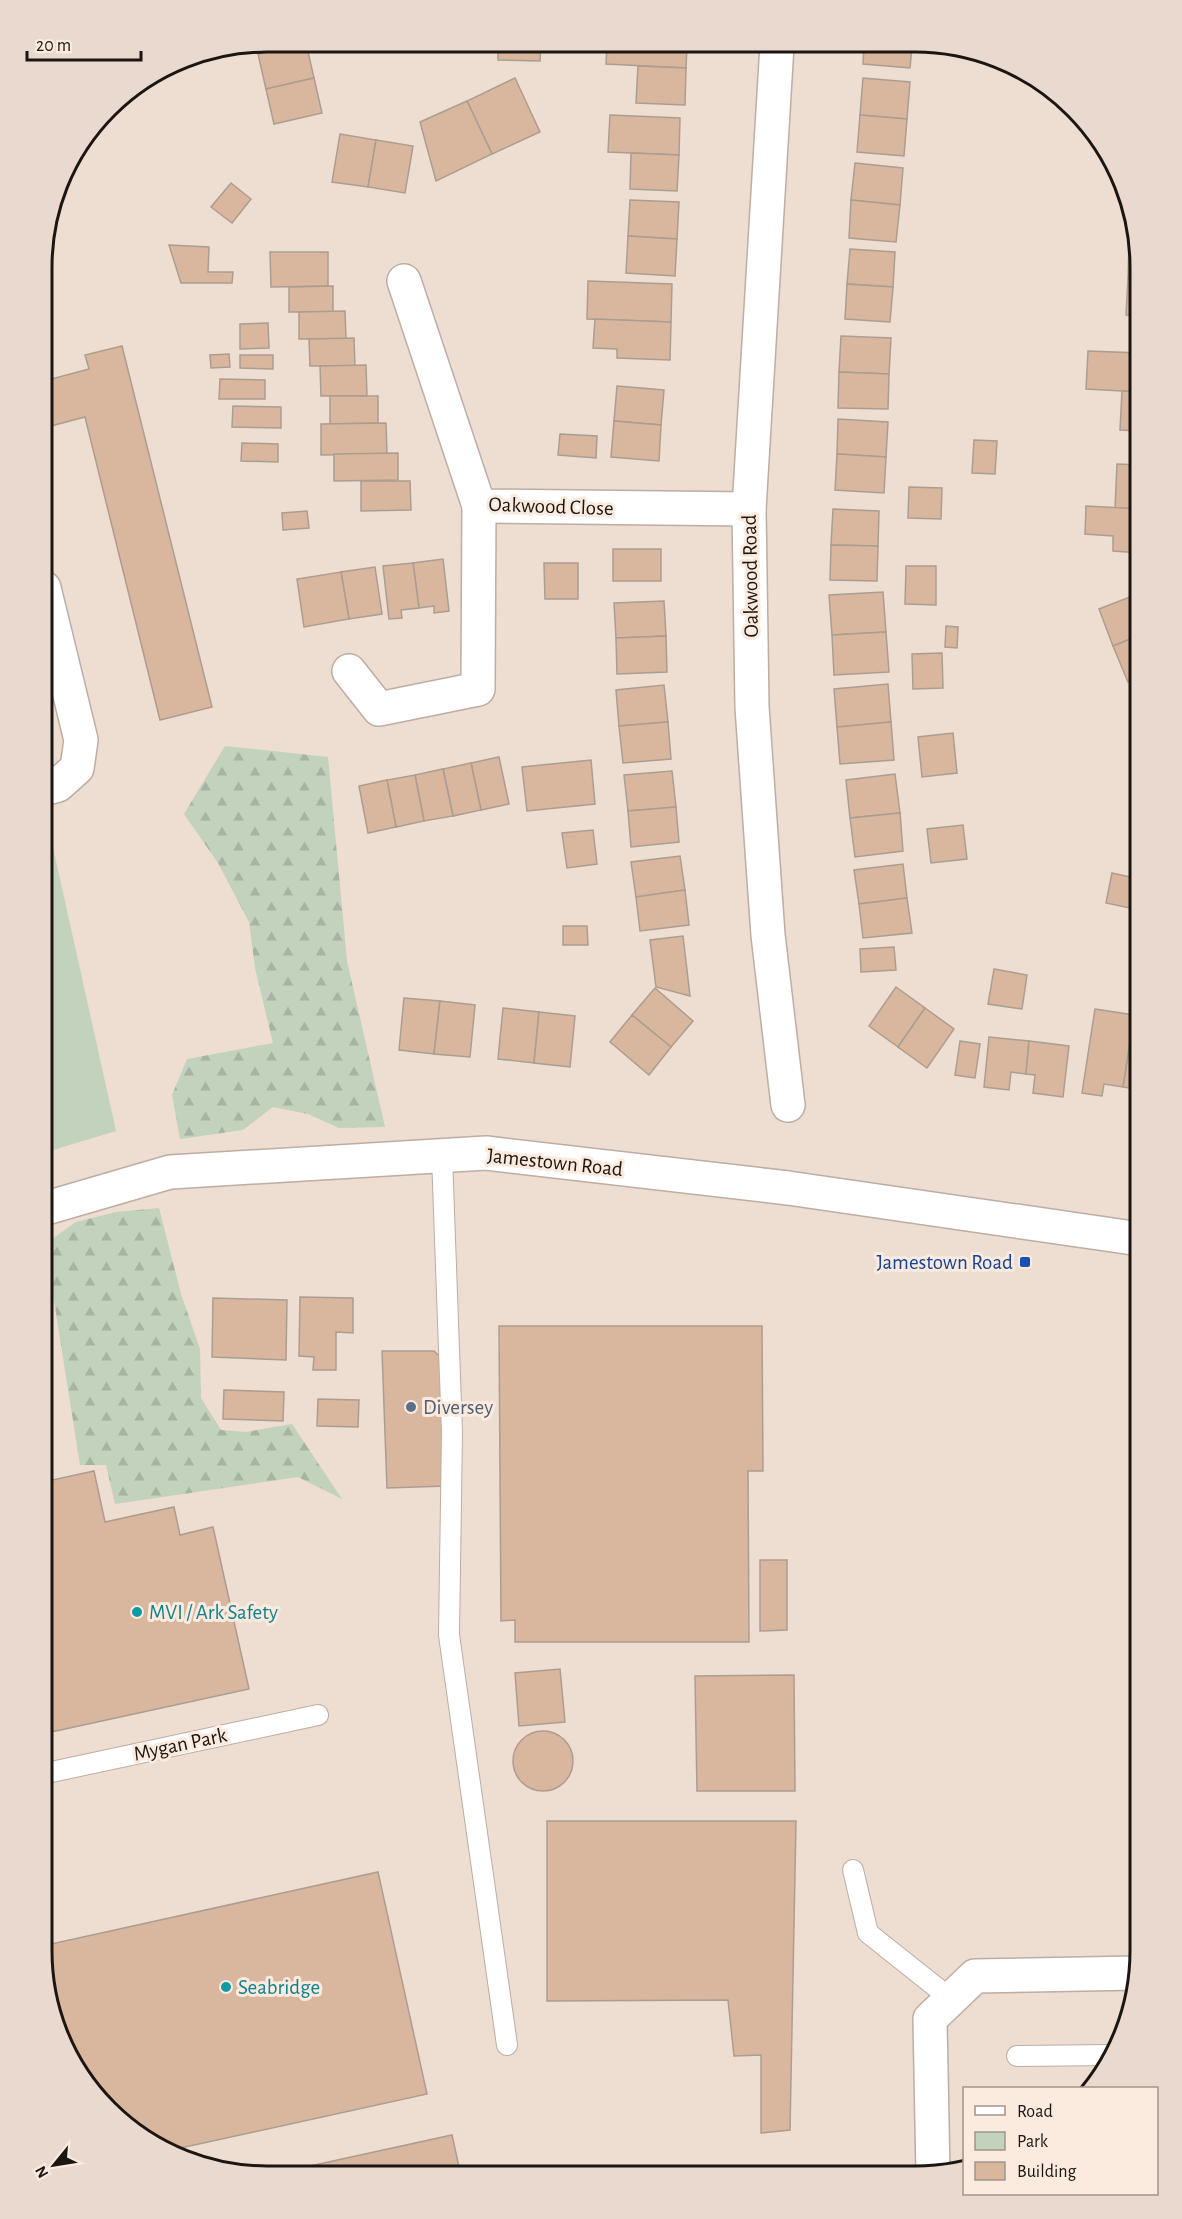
<svg xmlns="http://www.w3.org/2000/svg" width="1182" height="2219" viewBox="0 0 1182 2219" font-family="'Alegreya Sans',sans-serif">
<style>
.forest{fill:url(#forest-firs)}
.park{fill:#c2d2bc}
.building{fill:#d9b79e;stroke:#ac9d91;stroke-width:1.5}
.lines{fill:none;stroke-linecap:round;stroke-linejoin:round}
.lane-casing{stroke:#bdada2;stroke-width:22}
.street-casing{stroke:#bdada2;stroke-width:36}
.secondary-casing{stroke:#bdada2;stroke-width:36}
.lane{stroke:#fff;stroke-width:20}
.street{stroke:#fff;stroke-width:33}
.secondary{stroke:#fff;stroke-width:33}
.transit-dot{fill:#1a4fb4;stroke:#fbeade;stroke-width:2}
.service-dot{fill:#5c6f8a;stroke:#fbeade;stroke-width:2}
.culture-dot{fill:#0f9aa8;stroke:#fbeade;stroke-width:2}
.labels{text-anchor:middle;stroke-width:6;stroke-linejoin:round;paint-order:stroke}
.street-label{font-size:21px;fill:#1c1612;stroke:#fbeade}
.transit-label{font-size:21px;fill:#164399;stroke:#fbeade;text-anchor:end}
.service-label{font-size:21px;fill:#4e5e75;stroke:#fbeade;text-anchor:start}
.culture-label{font-size:21px;fill:#0d838f;stroke:#fbeade;text-anchor:start}
.rim{fill:none;stroke:#1c1612;stroke-width:3}
</style>
<defs>
<pattern id="forest-firs" width="22" height="20" patternUnits="userSpaceOnUse" patternTransform="scale(1.5)"><rect width="22" height="20" fill="#c2d2bc"/><path d="M5 1l3.5 6h-7zM16 11l3.5 6h-7z" fill="#a6b4a1"/></pattern>
</defs>
<rect width="100%" height="100%" fill="#eeddd1"/>
<g class="forest">
<path d="M 225,746 L 328,757 L 347,961 L 385,1127 L 339,1128 L 308,1114 L 273,1107 L 243,1130 L 180,1139 L 172,1095 L 187,1059 L 273,1043 L 255,968 L 249,922 L 218,863 L 184,814 Z"/>
<path d="M 159,1208 L 181,1294 L 200,1349 L 201,1398 L 221,1430 L 246,1432 L 292,1424 L 342,1499 L 298,1477 L 115,1504 L 106,1465 L 80,1465 L 45,1244 L 76,1222 L 116,1212 Z"/>
</g>
<path class="park" d="M 43,816 L 46,816 L 116,1131 L 43,1153 Z"/>
<g class="building">
<path d="M 306,43 L 314,78 L 266,89 L 258,54 Z"/>
<path d="M 498,43 L 541,44 L 540,61 L 498,60 Z"/>
<path d="M 607,44 L 687,45 L 686,68 L 606,64 Z"/>
<path d="M 864,46 L 912,46 L 910,68 L 863,64 Z"/>
<path d="M 638,66 L 686,68 L 685,105 L 636,103 Z"/>
<path d="M 314,78 L 322,113 L 274,124 L 266,89 Z"/>
<path d="M 515,78 L 540,132 L 492,154 L 467,101 Z"/>
<path d="M 863,78 L 910,82 L 907,119 L 860,115 Z"/>
<path d="M 467,101 L 492,154 L 436,181 L 420,122 Z"/>
<path d="M 610,115 L 680,118 L 679,155 L 608,152 Z"/>
<path d="M 860,115 L 907,119 L 904,156 L 857,152 Z"/>
<path d="M 340,134 L 376,140 L 368,187 L 332,182 Z"/>
<path d="M 376,140 L 413,146 L 405,193 L 368,187 Z"/>
<path d="M 631,153 L 679,155 L 677,191 L 630,189 Z"/>
<path d="M 855,163 L 903,168 L 900,205 L 851,200 Z"/>
<path d="M 231,183 L 251,199 L 232,223 L 211,207 Z"/>
<path d="M 630,200 L 679,202 L 677,239 L 628,236 Z"/>
<path d="M 851,200 L 900,205 L 896,242 L 849,238 Z"/>
<path d="M 628,236 L 677,239 L 675,276 L 626,273 Z"/>
<path d="M 1129,240 L 1136,241 L 1140,278 L 1128,278 Z"/>
<path d="M 169,245 L 209,247 L 208,272 L 233,272 L 232,283 L 181,283 Z"/>
<path d="M 850,249 L 895,252 L 893,287 L 847,284 Z"/>
<path d="M 270,252 L 328,252 L 328,286 L 271,287 Z"/>
<path d="M 1128,278 L 1140,278 L 1140,316 L 1126,315 Z"/>
<path d="M 588,281 L 672,284 L 671,322 L 587,319 Z"/>
<path d="M 847,284 L 893,287 L 890,322 L 845,319 Z"/>
<path d="M 333,286 L 333,312 L 289,312 L 289,287 Z"/>
<path d="M 345,311 L 346,339 L 299,339 L 299,312 Z"/>
<path d="M 595,319 L 671,322 L 670,360 L 617,358 L 617,349 L 593,348 Z"/>
<path d="M 268,323 L 269,348 L 240,349 L 240,324 Z"/>
<path d="M 841,336 L 891,338 L 889,374 L 839,372 Z"/>
<path d="M 354,338 L 355,366 L 310,366 L 309,339 Z"/>
<path d="M 122,346 L 212,707 L 160,720 L 85,417 L 47,427 L 44,414 L 44,381 L 89,369 L 85,355 Z"/>
<path d="M 1088,351 L 1140,353 L 1140,392 L 1086,389 Z"/>
<path d="M 229,354 L 230,367 L 211,368 L 210,355 Z"/>
<path d="M 240,355 L 273,355 L 273,369 L 240,368 Z"/>
<path d="M 366,365 L 367,396 L 321,396 L 320,366 Z"/>
<path d="M 839,372 L 889,374 L 888,409 L 838,408 Z"/>
<path d="M 220,379 L 265,380 L 265,399 L 219,399 Z"/>
<path d="M 617,386 L 664,390 L 661,425 L 614,421 Z"/>
<path d="M 1122,391 L 1140,392 L 1140,431 L 1120,430 Z"/>
<path d="M 330,396 L 378,396 L 378,423 L 330,424 Z"/>
<path d="M 233,406 L 281,407 L 281,428 L 232,427 Z"/>
<path d="M 838,419 L 888,422 L 886,457 L 837,454 Z"/>
<path d="M 614,421 L 661,425 L 659,461 L 611,457 Z"/>
<path d="M 386,423 L 387,454 L 321,455 L 321,424 Z"/>
<path d="M 560,434 L 597,436 L 596,458 L 558,455 Z"/>
<path d="M 974,440 L 997,441 L 995,474 L 972,473 Z"/>
<path d="M 242,443 L 278,444 L 278,462 L 241,461 Z"/>
<path d="M 398,453 L 398,480 L 334,481 L 334,454 Z"/>
<path d="M 837,454 L 886,457 L 884,493 L 835,490 Z"/>
<path d="M 1117,464 L 1140,465 L 1140,509 L 1115,508 Z"/>
<path d="M 361,481 L 410,481 L 411,510 L 361,511 Z"/>
<path d="M 909,487 L 942,488 L 941,519 L 908,518 Z"/>
<path d="M 1086,506 L 1140,509 L 1140,553 L 1113,551 L 1113,536 L 1085,534 Z"/>
<path d="M 833,509 L 879,511 L 878,546 L 831,545 Z"/>
<path d="M 307,511 L 309,528 L 283,530 L 282,513 Z"/>
<path d="M 831,545 L 878,546 L 877,581 L 830,580 Z"/>
<rect x="613" y="549" width="48" height="32"/>
<path d="M 443,559 L 449,611 L 434,613 L 434,606 L 419,608 L 413,563 Z"/>
<path d="M 413,563 L 419,608 L 401,610 L 402,618 L 389,619 L 383,566 Z"/>
<path d="M 544,563 L 578,563 L 578,599 L 545,599 Z"/>
<path d="M 906,566 L 936,566 L 936,605 L 905,604 Z"/>
<path d="M 375,567 L 382,614 L 349,619 L 341,572 Z"/>
<path d="M 341,572 L 349,619 L 304,627 L 297,579 Z"/>
<path d="M 883,592 L 886,632 L 832,635 L 829,595 Z"/>
<path d="M 1140,593 L 1140,635 L 1113,646 L 1099,609 Z"/>
<path d="M 664,601 L 666,636 L 616,638 L 614,603 Z"/>
<path d="M 946,626 L 958,627 L 957,648 L 945,647 Z"/>
<path d="M 886,632 L 889,672 L 834,675 L 832,635 Z"/>
<path d="M 1140,635 L 1140,677 L 1128,682 L 1113,646 Z"/>
<path d="M 666,636 L 667,672 L 617,674 L 616,638 Z"/>
<path d="M 942,653 L 943,688 L 913,689 L 912,654 Z"/>
<path d="M 888,684 L 891,722 L 837,727 L 834,689 Z"/>
<path d="M 664,685 L 668,722 L 619,726 L 616,690 Z"/>
<path d="M 668,722 L 671,759 L 623,763 L 619,726 Z"/>
<path d="M 891,722 L 894,760 L 840,764 L 837,727 Z"/>
<path d="M 953,733 L 957,773 L 922,777 L 918,737 Z"/>
<path d="M 499,757 L 509,804 L 481,810 L 471,763 Z"/>
<path d="M 591,760 L 595,804 L 527,811 L 522,767 Z"/>
<path d="M 471,763 L 481,810 L 453,816 L 443,769 Z"/>
<path d="M 443,769 L 453,816 L 424,821 L 415,775 Z"/>
<path d="M 672,771 L 676,807 L 628,811 L 624,775 Z"/>
<path d="M 895,774 L 900,813 L 850,818 L 846,780 Z"/>
<path d="M 415,775 L 424,821 L 396,827 L 387,780 Z"/>
<path d="M 387,780 L 396,827 L 368,833 L 359,786 Z"/>
<path d="M 676,807 L 679,842 L 631,847 L 628,811 Z"/>
<path d="M 900,813 L 903,851 L 855,857 L 850,818 Z"/>
<path d="M 963,825 L 967,859 L 931,863 L 927,829 Z"/>
<path d="M 593,830 L 597,864 L 567,868 L 562,833 Z"/>
<path d="M 680,856 L 685,890 L 636,897 L 631,862 Z"/>
<path d="M 903,864 L 907,898 L 859,904 L 854,870 Z"/>
<path d="M 1112,873 L 1140,879 L 1140,910 L 1106,903 Z"/>
<path d="M 685,890 L 689,925 L 640,931 L 636,897 Z"/>
<path d="M 907,898 L 912,933 L 863,938 L 859,904 Z"/>
<path d="M 563,926 L 587,926 L 588,945 L 563,945 Z"/>
<path d="M 683,936 L 690,996 L 656,987 L 650,940 Z"/>
<path d="M 894,947 L 896,970 L 861,972 L 860,949 Z"/>
<path d="M 994,969 L 1027,975 L 1022,1009 L 988,1004 Z"/>
<path d="M 896,987 L 925,1008 L 898,1047 L 869,1026 Z"/>
<path d="M 655,988 L 693,1021 L 671,1047 L 632,1015 Z"/>
<path d="M 404,998 L 440,1001 L 434,1054 L 399,1050 Z"/>
<path d="M 1137,998 L 1140,998 L 1140,1090 L 1123,1087 Z"/>
<path d="M 440,1001 L 475,1005 L 470,1057 L 434,1054 Z"/>
<path d="M 503,1008 L 539,1012 L 534,1063 L 498,1059 Z"/>
<path d="M 925,1008 L 954,1029 L 927,1068 L 898,1047 Z"/>
<path d="M 1095,1009 L 1134,1015 L 1123,1087 L 1104,1084 L 1102,1096 L 1082,1093 Z"/>
<path d="M 539,1012 L 575,1016 L 570,1067 L 534,1063 Z"/>
<path d="M 632,1015 L 671,1047 L 649,1075 L 610,1042 Z"/>
<path d="M 989,1037 L 1029,1041 L 1026,1074 L 1011,1072 L 1009,1090 L 984,1087 Z"/>
<path d="M 960,1041 L 980,1044 L 975,1078 L 955,1075 Z"/>
<path d="M 1029,1041 L 1069,1046 L 1063,1097 L 1033,1093 L 1035,1075 L 1026,1074 Z"/>
<path d="M 300,1297 L 353,1298 L 353,1333 L 336,1332 L 336,1370 L 313,1370 L 314,1357 L 299,1356 Z"/>
<path d="M 213,1298 L 287,1300 L 286,1360 L 212,1357 Z"/>
<path d="M 499,1326 L 762,1326 L 763,1471 L 748,1471 L 749,1642 L 515,1642 L 515,1620 L 501,1621 Z"/>
<path d="M 382,1351 L 434,1351 L 440,1357 L 445,1486 L 387,1488 Z"/>
<path d="M 224,1390 L 284,1392 L 283,1421 L 223,1419 Z"/>
<path d="M 318,1399 L 359,1400 L 358,1427 L 317,1426 Z"/>
<path d="M 94,1471 L 105,1522 L 174,1507 L 180,1535 L 213,1527 L 249,1689 L 42,1734 L 43,1482 Z"/>
<path d="M 760,1560 L 787,1560 L 787,1630 L 760,1631 Z"/>
<path d="M 560,1669 L 565,1722 L 519,1726 L 515,1673 Z"/>
<path d="M 794,1675 L 795,1791 L 697,1791 L 695,1676 Z"/>
<circle cx="543" cy="1761" r="30"/>
<path d="M 547,1821 L 796,1821 L 790,2130 L 761,2133 L 761,2055 L 734,2056 L 728,2000 L 547,2001 Z"/>
<path d="M 378,1872 L 427,2094 L 167,2151 L 119,2121 L 80,2076 L 54,2023 L 42,1946 Z"/>
<path d="M 452,2135 L 461,2176 L 269,2175 Z"/>
</g>
<g class="lines">
<defs>
<g id="lane">
<path d="M 442,1156 L 452,1432 L 449,1635 L 507,2045"/>
<path d="M 42,1774 L 318,1715"/>
<path d="M 853,1870 L 868,1933 L 951,1999"/>
<path d="M 1017,2056 L 1113,2055"/>
</g>
<g id="street">
<path d="M 777,45 L 749,509 L 752,707 L 768,935 L 788,1105"/>
<path d="M 404,281 L 479,506 L 749,509"/>
<path d="M 349,671 L 379,709 L 478,689 L 479,506"/>
<path d="M 43,789 L 58,785 L 77,768 L 81,740 L 44,588"/>
<path d="M 933,2174 L 930,2019 L 975,1976 L 1138,1973"/>
</g>
<path id="secondary" d="M 43,1209 L 170,1172 L 486,1153 L 788,1188 L 1140,1239"/>
</defs>
<use href="#lane" class="lane-casing"/>
<use href="#street" class="street-casing"/>
<use href="#secondary" class="secondary-casing"/>
<use href="#lane" class="lane"/>
<use href="#street" class="street"/>
<use href="#secondary" class="secondary"/>
</g>
<rect class="transit-dot" x="1019" y="1256" width="12" height="12" rx="3"/>
<circle class="service-dot" cx="411" cy="1407" r="6"/>
<g class="culture-dot">
<circle cx="137" cy="1612" r="6"/>
<circle cx="226" cy="1987" r="6"/>
</g>
<g class="labels">
<g class="street-label">
<text transform="translate(551 506) rotate(2)" y="7">Oakwood Close</text>
<text transform="translate(750 576) rotate(-91)" y="7">Oakwood Road</text>
<text transform="translate(555 1162) rotate(6)" y="7">Jamestown Road</text>
<text transform="translate(180 1744) rotate(-12)" y="7">Mygan Park</text>
</g>
<g class="transit-label">
<text x="1013" y="1269">Jamestown Road</text>
</g>
<g class="service-label">
<text x="423" y="1414">Diversey</text>
</g>
<g class="culture-label">
<text x="149" y="1619">MVI / Ark Safety</text>
<text x="238" y="1994">Seabridge</text>
</g>
</g>
<path d="M0 0H1182V2219H0ZM267 52H915A215 215 0 0 1 1130 267V1951A215 215 0 0 1 915 2166H267A215 215 0 0 1 52 1951V267A215 215 0 0 1 267 52Z" fill="#e9d9ce" fill-rule="evenodd"/>
<path class="rim" d="M267 52H915A215 215 0 0 1 1130 267V1951A215 215 0 0 1 915 2166H267A215 215 0 0 1 52 1951V267A215 215 0 0 1 267 52Z"/>
<rect x="963" y="2087" width="195" height="108" fill="#fbeade" stroke="#a2958c" stroke-width="1.5"/>
<rect x="975" y="2106" width="30" height="9" fill="#ffffff" stroke="#a2958c" stroke-width="1.5"/>
<text x="1017" y="2117" font-size="18" fill="#1c1612">Road</text>
<rect x="975" y="2132" width="30" height="18" fill="#c2d2bc" stroke="#a2958c" stroke-width="1.5"/>
<text x="1017" y="2147" font-size="18" fill="#1c1612">Park</text>
<rect x="975" y="2162" width="30" height="18" fill="#d9b79e" stroke="#a2958c" stroke-width="1.5"/>
<text x="1017" y="2177" font-size="18" fill="#1c1612">Building</text>
<g transform="translate(54 2165) rotate(240)" stroke="#fbeade" stroke-width="4.5" paint-order="stroke">
<path d="M0-4.5L10 22L0 15L-10 22Z" fill="#1c1612"/>
<text y="-9" font-size="16" font-weight="bold" text-anchor="middle" fill="#1c1612">N</text>
</g>
<path d="M27 51v9h114v-9" fill="none" stroke="#1c1612" stroke-width="3"/>
<text x="36" y="51" font-size="18" fill="#1c1612" stroke="#fbeade" stroke-width="4.5" paint-order="stroke">20 m</text>
</svg>
